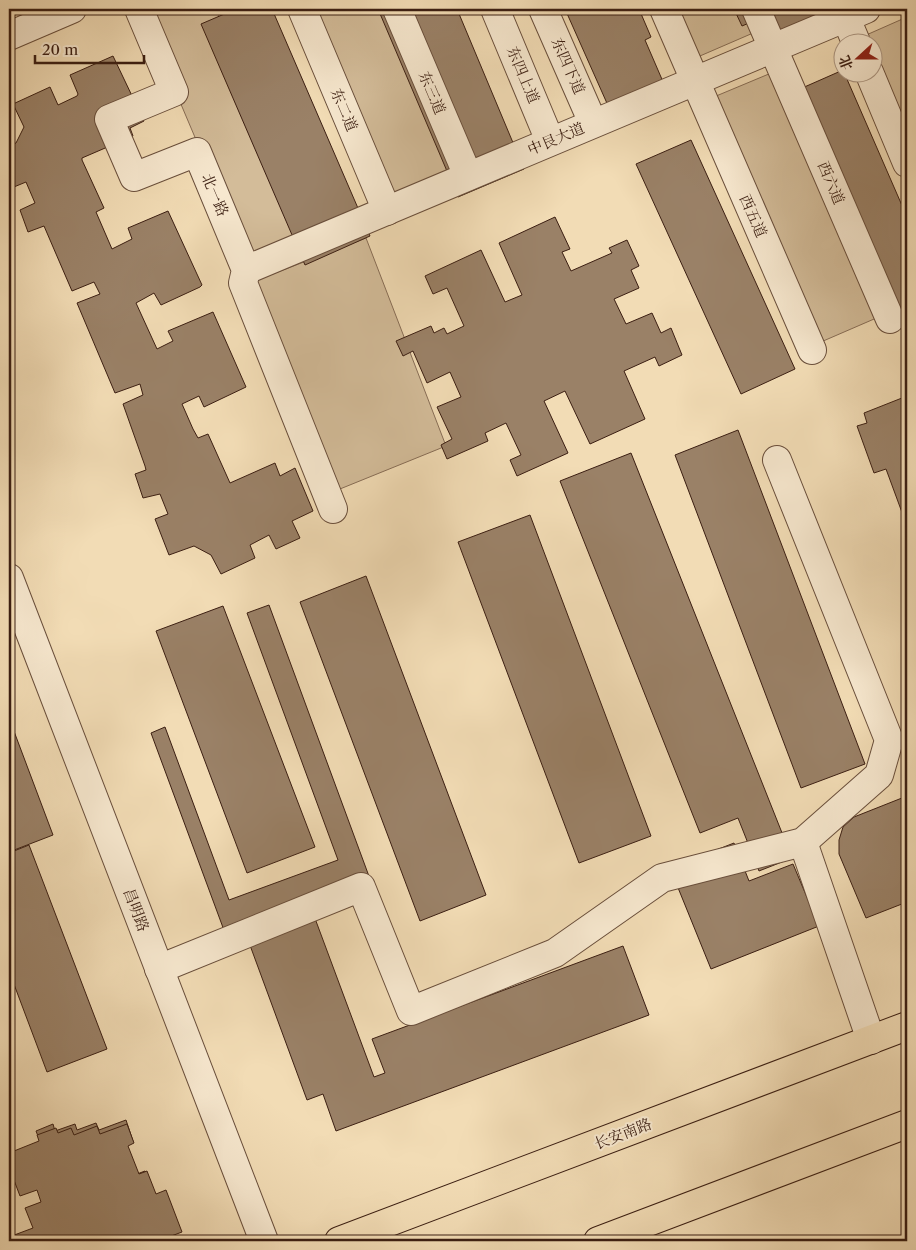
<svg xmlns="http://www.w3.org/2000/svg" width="916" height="1250" viewBox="0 0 916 1250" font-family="'Libre Caslon Text','Noto Serif SC',serif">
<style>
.green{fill:#d3bc99;stroke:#876d56}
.building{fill:#9a8167;stroke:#3b1e12}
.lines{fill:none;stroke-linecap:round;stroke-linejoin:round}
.minor-casing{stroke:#694e3b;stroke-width:30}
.major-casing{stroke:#3b1e12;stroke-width:30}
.minor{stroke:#f7e8cf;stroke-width:28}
.major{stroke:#f2dcb5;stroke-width:28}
.labels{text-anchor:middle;stroke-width:4;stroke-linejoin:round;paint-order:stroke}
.street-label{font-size:15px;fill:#3b1e12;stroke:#f7e8cf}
</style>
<rect width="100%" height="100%" fill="#f2dcb5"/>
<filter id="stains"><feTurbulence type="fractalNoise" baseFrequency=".004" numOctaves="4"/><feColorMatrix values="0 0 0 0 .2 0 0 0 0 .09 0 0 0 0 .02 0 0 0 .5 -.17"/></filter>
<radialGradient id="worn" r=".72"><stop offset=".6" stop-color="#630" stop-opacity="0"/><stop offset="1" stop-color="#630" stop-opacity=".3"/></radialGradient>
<g class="green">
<path d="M 163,9 L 216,9 L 312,232 L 247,260 L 144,17 Z"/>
<path d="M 310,9 L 385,9 L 454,169 L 391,196 Z"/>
<path d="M 672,9 L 752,9 L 760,30 L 693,59 Z"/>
<path d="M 907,17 L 907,136 L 874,58 L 874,42 L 867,42 L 864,36 Z"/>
<path d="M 776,71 L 881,316 L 814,345 L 709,99 Z"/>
<path d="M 366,238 L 446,446 L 335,491 L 252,282 Z"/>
</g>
<g class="building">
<path d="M 236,9 L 272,9 L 370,236 L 305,265 L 201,24 Z"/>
<path d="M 378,9 L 457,9 L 524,169 L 458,197 Z"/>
<path d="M 565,9 L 639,9 L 651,37 L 645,40 L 664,84 L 618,128 Z"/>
<path d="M 734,9 L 822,9 L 829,23 L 762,53 L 749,23 L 742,26 Z"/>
<path d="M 113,56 L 144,121 L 130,128 L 133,136 L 82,158 L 82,160 L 104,208 L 96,212 L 112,249 L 132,239 L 128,228 L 168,211 L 202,285 L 200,287 L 161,305 L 154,293 L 136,303 L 157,349 L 173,341 L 168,331 L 213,312 L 246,387 L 204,407 L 199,396 L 182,404 L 193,429 L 198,438 L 208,434 L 230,483 L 275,463 L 280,476 L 295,468 L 313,511 L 292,521 L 300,538 L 276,549 L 269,535 L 250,545 L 255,558 L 221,574 L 211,555 L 194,546 L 169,555 L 155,519 L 168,514 L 160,494 L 143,498 L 135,474 L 146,470 L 145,466 L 123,404 L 143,395 L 140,384 L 115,393 L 77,303 L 100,294 L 94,282 L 72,291 L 44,226 L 28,232 L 20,210 L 35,203 L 26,182 L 9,189 L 9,146 L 16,143 L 24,127 L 13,104 L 50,87 L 58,105 L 77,96 L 78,94 L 70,75 Z"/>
<path d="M 843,70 L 907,217 L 907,316 L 885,326 L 784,96 Z"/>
<path d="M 691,140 L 795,369 L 741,394 L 636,164 Z"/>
<path d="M 555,217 L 570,249 L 562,252 L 571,271 L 612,253 L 609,248 L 627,240 L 639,266 L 631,270 L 639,288 L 614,299 L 626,324 L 652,313 L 661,333 L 671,328 L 682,355 L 659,366 L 655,357 L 624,371 L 645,419 L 590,444 L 565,391 L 544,401 L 568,453 L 517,476 L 510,460 L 521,455 L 506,423 L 485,433 L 488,441 L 447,459 L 441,445 L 452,439 L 437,407 L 461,397 L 450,372 L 427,383 L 413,351 L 403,356 L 396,341 L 431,326 L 434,333 L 444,328 L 447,334 L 464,326 L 447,288 L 433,294 L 425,276 L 481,250 L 505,302 L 522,295 L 499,243 Z"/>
<path d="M 907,396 L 907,526 L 886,469 L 874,473 L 857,426 L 867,423 L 864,413 Z"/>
<path d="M 738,430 L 865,764 L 801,788 L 675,455 Z"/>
<path d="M 631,453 L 792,858 L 759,871 L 738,818 L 700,833 L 560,481 Z"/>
<path d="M 530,515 L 651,836 L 579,863 L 458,542 Z"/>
<path d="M 366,576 L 486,895 L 420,921 L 300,602 Z"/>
<path d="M 269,605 L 370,879 L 225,933 L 151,733 L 165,727 L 229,900 L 338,860 L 247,613 Z"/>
<path d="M 223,606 L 315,847 L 247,873 L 156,631 Z"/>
<path d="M 9,718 L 53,835 L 9,852 Z"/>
<path d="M 907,796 L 907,902 L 866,918 L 839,854 L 839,840 L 843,827 L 854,817 Z"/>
<path d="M 734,843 L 749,881 L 793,864 L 819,926 L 711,969 L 670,868 Z"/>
<path d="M 29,845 L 107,1049 L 47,1072 L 9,971 L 9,853 Z"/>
<path d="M 310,905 L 374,1077 L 385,1073 L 372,1039 L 623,946 L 649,1015 L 336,1131 L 323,1094 L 307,1100 L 244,929 Z"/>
<path d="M 126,1120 L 133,1141 L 126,1144 L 137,1174 L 145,1171 L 151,1187 L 119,1199 L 122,1208 L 106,1213 L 109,1221 L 94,1227 L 97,1236 L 82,1241 L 73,1241 L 71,1236 L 57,1241 L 40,1241 L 27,1208 L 57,1197 L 51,1182 L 21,1193 L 9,1160 L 9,1155 L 41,1144 L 36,1131 L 53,1124 L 55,1131 L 75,1124 L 77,1130 L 96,1123 L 99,1130 Z"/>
<path d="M 127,1124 L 134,1143 L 128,1146 L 139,1174 L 147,1171 L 156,1194 L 166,1190 L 182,1232 L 158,1241 L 9,1241 L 9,1237 L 33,1228 L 25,1208 L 41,1202 L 37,1190 L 20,1196 L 9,1167 L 9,1153 L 39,1141 L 37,1135 L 56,1128 L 58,1133 L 71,1128 L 74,1135 L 97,1126 L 100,1134 Z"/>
</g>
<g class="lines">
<defs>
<g id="minor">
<path d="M 139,9 L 174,92 L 109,119 L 134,177 L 197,152 L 246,270 L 243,283 L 333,509"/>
<path d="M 302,9 L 387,211"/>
<path d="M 397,9 L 468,176"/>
<path d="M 495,9 L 550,141"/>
<path d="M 543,9 L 593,123"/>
<path d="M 664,9 L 812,350"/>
<path d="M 756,9 L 890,319"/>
<path d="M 842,9 L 856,42"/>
<path d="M 9,36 L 72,9"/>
<path d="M 869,72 L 907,163"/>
<path d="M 246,270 L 866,9"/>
<path d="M 9,578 L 264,1241"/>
<path d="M 803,842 L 871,1040"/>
<path d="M 159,969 L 361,887 L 411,1011 L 555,953 L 662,878 L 803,842 L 879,775 L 889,740 L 777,460"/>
</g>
<g id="major">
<path d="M 339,1241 L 907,1026"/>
<path d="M 598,1241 L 907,1124"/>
</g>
</defs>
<use href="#minor" class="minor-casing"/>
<use href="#major" class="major-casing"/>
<use href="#minor" class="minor"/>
<use href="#major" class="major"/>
</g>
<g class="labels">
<g class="street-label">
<text transform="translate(568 66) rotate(66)" y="5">东四下道</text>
<text transform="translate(523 75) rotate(67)" y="5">东四上道</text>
<text transform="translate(432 93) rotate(67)" y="5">东三道</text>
<text transform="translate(344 110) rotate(67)" y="5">东二道</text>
<text transform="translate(556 139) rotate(-23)" y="5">中艮大道</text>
<text transform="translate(831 183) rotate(67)" y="5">西六道</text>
<text transform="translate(215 195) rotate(67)" y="5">北一路</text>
<text transform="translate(753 216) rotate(66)" y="5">西五道</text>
<text transform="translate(136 910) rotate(69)" y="5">昌明路</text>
<text transform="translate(623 1134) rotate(-21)" y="5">长安南路</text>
</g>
</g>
<rect width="916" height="1250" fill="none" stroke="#f2dcb5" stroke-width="30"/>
<rect x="10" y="10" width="896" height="1230" fill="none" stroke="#3b1e12" stroke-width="2.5"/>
<rect x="15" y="15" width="886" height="1220" fill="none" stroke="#3b1e12"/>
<g transform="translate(858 58) rotate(249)"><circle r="24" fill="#f7e8cf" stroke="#ac9783"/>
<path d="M0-4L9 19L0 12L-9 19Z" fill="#8f2418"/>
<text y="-8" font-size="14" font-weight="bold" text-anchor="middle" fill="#3b1e12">北</text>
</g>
<path d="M35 55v8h109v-8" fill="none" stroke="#3b1e12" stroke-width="2.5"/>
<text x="42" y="55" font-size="15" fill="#3b1e12" stroke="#f7e8cf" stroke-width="4" paint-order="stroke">20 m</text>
<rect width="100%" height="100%" filter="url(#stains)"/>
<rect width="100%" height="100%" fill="url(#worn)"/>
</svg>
